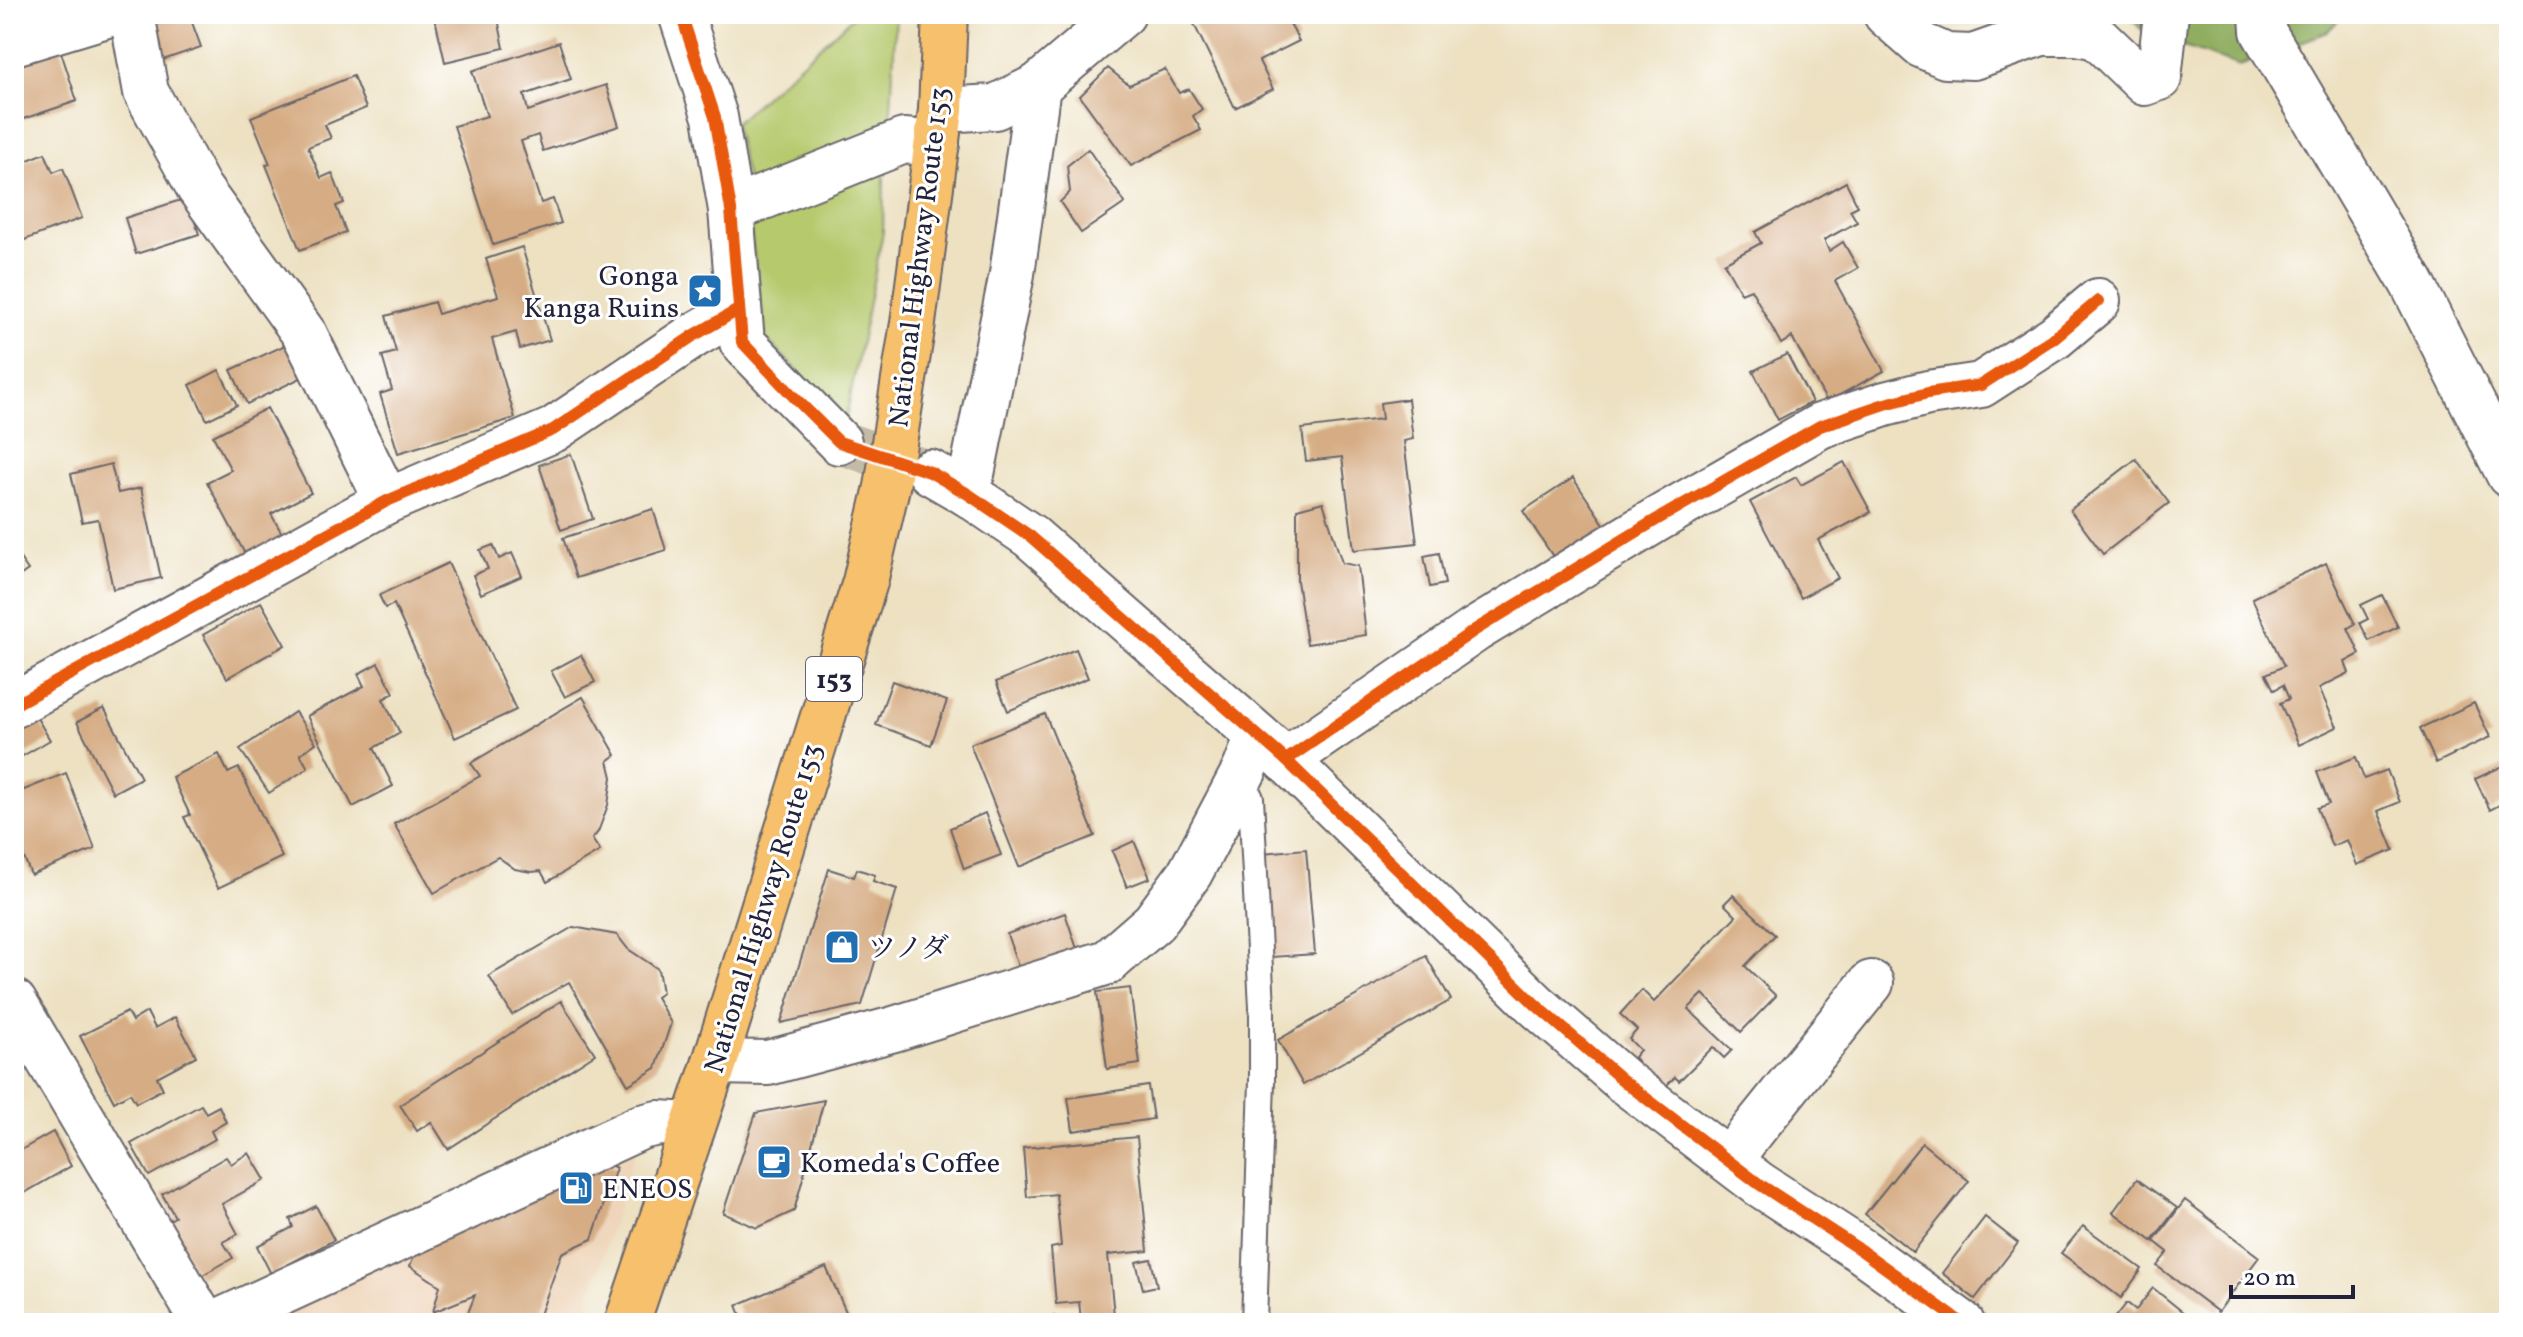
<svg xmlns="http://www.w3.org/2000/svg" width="2523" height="1337" viewBox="0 0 2523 1337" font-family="Vollkorn,'Noto Serif JP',serif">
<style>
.built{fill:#efd6bb}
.green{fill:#b6c96d;stroke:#6c7654;stroke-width:2}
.forest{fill:#90ad60;stroke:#59684e;stroke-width:2}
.building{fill:#d5ac83}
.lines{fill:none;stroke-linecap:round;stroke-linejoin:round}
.minor-tunnel{stroke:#c4bba7;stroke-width:44;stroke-dasharray:44 22;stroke-linecap:butt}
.service-casing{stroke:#69656a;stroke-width:28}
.minor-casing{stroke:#69656a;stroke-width:48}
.trunk-casing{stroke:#69656a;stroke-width:48}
.service{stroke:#fff;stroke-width:24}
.minor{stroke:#fff;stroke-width:44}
.trunk{stroke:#f7c06c;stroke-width:44}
.cycleway-casing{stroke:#fff;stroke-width:17}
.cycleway{stroke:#e8590c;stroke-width:12}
.labels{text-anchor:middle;stroke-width:6;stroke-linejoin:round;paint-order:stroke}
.shield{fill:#fff;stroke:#646476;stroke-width:2}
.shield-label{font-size:26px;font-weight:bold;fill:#22223b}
.street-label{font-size:28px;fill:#22223b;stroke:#fff}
.poi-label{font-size:28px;fill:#22223b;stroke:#fff;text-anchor:start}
</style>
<rect width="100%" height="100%" fill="#fff"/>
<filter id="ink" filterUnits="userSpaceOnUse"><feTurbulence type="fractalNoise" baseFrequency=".0125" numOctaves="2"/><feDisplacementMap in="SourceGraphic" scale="16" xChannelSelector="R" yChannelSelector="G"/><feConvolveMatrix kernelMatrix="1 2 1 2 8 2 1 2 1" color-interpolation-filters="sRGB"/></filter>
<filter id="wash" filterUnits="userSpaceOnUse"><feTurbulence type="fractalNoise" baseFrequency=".006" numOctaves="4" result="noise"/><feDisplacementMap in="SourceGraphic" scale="32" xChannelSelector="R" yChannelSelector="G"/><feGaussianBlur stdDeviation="1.8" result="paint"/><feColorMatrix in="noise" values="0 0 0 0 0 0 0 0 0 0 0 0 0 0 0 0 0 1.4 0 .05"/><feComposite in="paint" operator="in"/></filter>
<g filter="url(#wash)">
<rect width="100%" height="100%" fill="#ede1c2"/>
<path class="built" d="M 640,1137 L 582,1323 L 231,1323 Z"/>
<g class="green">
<path d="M 856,14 L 896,14 L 890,128 L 767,183 L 747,180 L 734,124 Z"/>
<path d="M 884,171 L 883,232 L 846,418 L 766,339 L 749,222 Z"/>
</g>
<path class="forest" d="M 2126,14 L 2345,14 L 2327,32 L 2240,66 L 2147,35 Z"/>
<g id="blocks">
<g class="building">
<path d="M 147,14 L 197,14 L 190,17 L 201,47 L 163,60 Z"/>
<path d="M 434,14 L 497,14 L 504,48 L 445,62 Z"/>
<path d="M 1189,14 L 1285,14 L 1299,41 L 1259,61 L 1273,89 L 1235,108 Z"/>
<path d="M 559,42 L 571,79 L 524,95 L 528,111 L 606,85 L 619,126 L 543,151 L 538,135 L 521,141 L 541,203 L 553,199 L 561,223 L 493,245 L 454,126 L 487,116 L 472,71 Z"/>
<path d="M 60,49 L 77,101 L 14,122 L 14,64 Z"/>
<path d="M 1108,68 L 1129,85 L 1165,69 L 1179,93 L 1189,89 L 1202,109 L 1193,116 L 1201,130 L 1131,166 L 1080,96 Z"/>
<path d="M 353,76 L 366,108 L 325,125 L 331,138 L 308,147 L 321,178 L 332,173 L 344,203 L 336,206 L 346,232 L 300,250 L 266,165 L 270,164 L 251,117 Z"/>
<path d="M 16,146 L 23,162 L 45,153 L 53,172 L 63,168 L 82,218 L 14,244 L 14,147 Z"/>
<path d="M 1088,149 L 1125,203 L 1081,233 L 1060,202 L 1070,192 L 1067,166 Z"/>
<path d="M 1846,182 L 1858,206 L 1850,210 L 1857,222 L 1824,240 L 1829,251 L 1843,242 L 1858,268 L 1835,281 L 1884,371 L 1827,402 L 1792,337 L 1781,344 L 1751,289 L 1741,293 L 1724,263 L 1761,243 L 1755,232 Z"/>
<path d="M 187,198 L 199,234 L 136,254 L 125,218 Z"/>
<path d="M 522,247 L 550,340 L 520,349 L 516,332 L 492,339 L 515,418 L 398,453 L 380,394 L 392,390 L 382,356 L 396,352 L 386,316 L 434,302 L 438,314 L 498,296 L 486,259 Z"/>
<path d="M 296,340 L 311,373 L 247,404 L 231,370 Z"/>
<path d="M 1787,354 L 1812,402 L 1778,420 L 1753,371 Z"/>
<path d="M 219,370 L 237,405 L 207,420 L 190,385 Z"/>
<path d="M 1408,399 L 1413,439 L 1404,441 L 1417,543 L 1354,550 L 1342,457 L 1306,461 L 1302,429 L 1382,419 L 1380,403 Z"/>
<path d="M 267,408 L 311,493 L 271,514 L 284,537 L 246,556 L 207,482 L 231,470 L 213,436 Z"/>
<path d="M 571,454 L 593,519 L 561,530 L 539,465 Z"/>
<path d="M 2136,459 L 2169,503 L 2103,554 L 2070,510 Z"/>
<path d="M 1844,462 L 1871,512 L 1818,540 L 1838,578 L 1801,598 L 1750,502 L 1796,477 L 1801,485 Z"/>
<path d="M 111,464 L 118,493 L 141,488 L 161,578 L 113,589 L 98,519 L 82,522 L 71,474 Z"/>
<path d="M 1573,478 L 1610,533 L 1560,567 L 1523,511 Z"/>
<path d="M 1323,502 L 1342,563 L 1358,566 L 1366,635 L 1307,644 L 1297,581 L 1297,509 Z"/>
<path d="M 653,509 L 666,550 L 576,578 L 563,538 Z"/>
<path d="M 493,545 L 499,559 L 512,553 L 522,576 L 481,594 L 473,575 L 488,569 L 480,550 Z"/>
<path d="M 1439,553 L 1445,584 L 1430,587 L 1424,556 Z"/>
<path d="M 17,554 L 28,570 L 14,580 L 14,557 Z"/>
<path d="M 448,563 L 516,710 L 455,738 L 394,604 L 385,608 L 379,595 Z"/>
<path d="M 2326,563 L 2355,624 L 2348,628 L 2360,654 L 2345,662 L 2349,673 L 2319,688 L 2337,727 L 2299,745 L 2280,703 L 2289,699 L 2283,685 L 2274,690 L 2266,674 L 2284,666 L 2252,598 Z"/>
<path d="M 2382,595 L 2398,627 L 2369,641 L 2360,623 L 2368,619 L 2361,605 Z"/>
<path d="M 261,602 L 285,645 L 227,678 L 203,635 Z"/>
<path d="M 1076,649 L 1088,678 L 1008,711 L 996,682 Z"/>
<path d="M 581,655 L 595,682 L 565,697 L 551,671 Z"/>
<path d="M 378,663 L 394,693 L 383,699 L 400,733 L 374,748 L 393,786 L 353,807 L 307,716 L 364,686 L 358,674 Z"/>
<path d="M 892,681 L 947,701 L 931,745 L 876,725 Z"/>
<path d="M 583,697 L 616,755 L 608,761 L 612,777 L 608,805 L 598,832 L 592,839 L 600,851 L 547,882 L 541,871 L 531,872 L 515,869 L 498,857 L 434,893 L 394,824 L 480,776 L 471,763 Z"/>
<path d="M 2474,703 L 2490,737 L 2436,763 L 2420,728 Z"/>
<path d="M 104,708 L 141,778 L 113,793 L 77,722 Z"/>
<path d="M 295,712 L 316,743 L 300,754 L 308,768 L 269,793 L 240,749 Z"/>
<path d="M 34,713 L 50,740 L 14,761 L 14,725 Z"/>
<path d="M 1045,714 L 1095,836 L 1019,867 L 970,744 Z"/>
<path d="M 219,754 L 228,773 L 239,768 L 282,857 L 218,888 L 184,817 L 190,815 L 172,777 Z"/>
<path d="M 2356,757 L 2364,779 L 2387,770 L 2400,802 L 2378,811 L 2394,850 L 2357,865 L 2347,840 L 2332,846 L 2317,808 L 2329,804 L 2317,772 Z"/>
<path d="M 2507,764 L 2509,769 L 2509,800 L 2490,810 L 2475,779 Z"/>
<path d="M 66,773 L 95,849 L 31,875 L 14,833 L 14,794 Z"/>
<path d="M 985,813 L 1001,855 L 964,869 L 950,828 Z"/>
<path d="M 1134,841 L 1150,878 L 1127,887 L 1112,851 Z"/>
<path d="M 1306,849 L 1315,954 L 1272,957 L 1263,853 Z"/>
<path d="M 829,869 L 854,877 L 857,869 L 875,875 L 873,881 L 897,889 L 862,1005 L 781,1023 Z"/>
<path d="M 1733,895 L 1775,935 L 1745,966 L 1776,996 L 1741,1032 L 1703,994 L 1688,1009 L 1732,1050 L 1724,1058 L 1713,1047 L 1679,1081 L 1675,1077 L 1661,1091 L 1634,1064 L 1637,1061 L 1634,1057 L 1640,1050 L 1629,1039 L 1637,1030 L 1620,1014 L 1642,990 L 1654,1002 L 1736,916 L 1724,904 Z"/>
<path d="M 1065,913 L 1078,952 L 1020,972 L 1007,934 Z"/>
<path d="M 573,927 L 617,935 L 628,949 L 658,969 L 662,993 L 656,997 L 671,1023 L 656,1068 L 628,1085 L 569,982 L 512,1015 L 489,976 Z"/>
<path d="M 1426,956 L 1451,1000 L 1303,1085 L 1278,1040 Z"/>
<path d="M 1130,988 L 1140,1064 L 1107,1069 L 1097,992 Z"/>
<path d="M 561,1001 L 595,1054 L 448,1149 L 431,1122 L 417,1131 L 400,1105 Z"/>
<path d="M 127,1012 L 132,1021 L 147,1012 L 155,1028 L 175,1017 L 196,1056 L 157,1077 L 163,1089 L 136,1103 L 130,1093 L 114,1102 L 80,1036 Z"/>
<path d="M 1148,1086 L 1153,1119 L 1073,1131 L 1068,1098 Z"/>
<path d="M 824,1100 L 794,1211 L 757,1228 L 723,1213 L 756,1113 Z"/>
<path d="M 201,1105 L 206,1113 L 219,1106 L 226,1122 L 211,1131 L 215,1139 L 149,1176 L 131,1144 Z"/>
<path d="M 53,1132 L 71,1166 L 14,1199 L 14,1154 Z"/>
<path d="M 1137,1137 L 1148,1251 L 1108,1255 L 1114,1315 L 1081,1319 L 1079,1302 L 1056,1304 L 1051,1248 L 1061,1246 L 1056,1194 L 1027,1197 L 1023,1148 Z"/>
<path d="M 1922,1143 L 1969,1181 L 1913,1252 L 1865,1214 Z"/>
<path d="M 249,1153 L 265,1180 L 222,1204 L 238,1234 L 223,1242 L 233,1258 L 199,1277 L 168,1221 L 175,1217 L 162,1194 L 226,1157 L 231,1164 Z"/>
<path d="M 603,1161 L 616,1168 L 592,1239 L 562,1253 L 537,1323 L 464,1323 L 475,1295 L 433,1312 L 440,1286 L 410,1266 L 416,1251 Z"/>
<path d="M 2137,1179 L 2177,1208 L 2152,1241 L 2113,1212 Z"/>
<path d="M 2185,1200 L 2259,1257 L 2218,1312 L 2157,1266 L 2168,1252 L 2154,1241 Z"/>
<path d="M 316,1206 L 334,1240 L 271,1274 L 257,1246 L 293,1227 L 290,1219 Z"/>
<path d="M 1985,1217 L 2018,1243 L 1975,1299 L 1942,1273 Z"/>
<path d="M 2083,1226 L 2142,1269 L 2121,1298 L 2061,1253 Z"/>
<path d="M 1151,1259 L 1157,1286 L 1143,1289 L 1136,1262 Z"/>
<path d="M 826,1267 L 851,1323 L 744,1323 L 737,1305 Z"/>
<path d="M 2153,1288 L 2194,1321 L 2192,1323 L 2111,1323 L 2127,1303 L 2136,1310 Z"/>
<rect x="955" y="1316" width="99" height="7"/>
</g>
</g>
</g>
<g filter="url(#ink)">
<use href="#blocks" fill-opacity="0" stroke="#69656a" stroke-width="2"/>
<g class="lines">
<path class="minor-tunnel" d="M 839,442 L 928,472"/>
<defs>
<path id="service" d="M 1240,779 L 1251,798 L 1262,1007 L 1262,1081 L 1254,1323"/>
<g id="minor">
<path d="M 132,14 L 146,92 L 199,188 L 305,335 L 387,501"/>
<path d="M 681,14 L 715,117 L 731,210 L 742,342 L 839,442"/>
<path d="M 1886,14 L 1921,45 L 1946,56 L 1973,57 L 2041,33 L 2077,33 L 2097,37 L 2145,83 L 2159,78 L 2166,14"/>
<path d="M 2262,14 L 2263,31 L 2412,283 L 2509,475"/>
<path d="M 14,43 L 110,14"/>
<path d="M 941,110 L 995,107 L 1038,86 L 1123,14"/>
<path d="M 731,210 L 904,141 L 937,144"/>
<path d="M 930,472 L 968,494 L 1030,536 L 1286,760 L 1536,1005 L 1626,1083 L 1759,1184 L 1862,1251 L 1962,1323"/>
<path d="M 968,494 L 1012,274 L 1038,86"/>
<path d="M 14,705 L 387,501 L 553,430 L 693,336 L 738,310"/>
<path d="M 1286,760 L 1475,630 L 1656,520 L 1820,426 L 1885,404 L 1928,393 L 1981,385 L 2055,337 L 2098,301"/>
<path d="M 14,1002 L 204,1323"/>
<path d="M 715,1062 L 768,1063 L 894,1029 L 1108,962 L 1154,922 L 1190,873 L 1245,769 L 1258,736"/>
<path d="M 1729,1160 L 1871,983"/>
<path d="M 216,1323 L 641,1127 L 658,1123 L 693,1125"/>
</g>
<path id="trunk" d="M 627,1323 L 715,1062 L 865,582 L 887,487 L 913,323 L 941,110 L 945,14"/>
</defs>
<use href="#service" class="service-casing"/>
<use href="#minor" class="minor-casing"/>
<use href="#trunk" class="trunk-casing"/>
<use href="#service" class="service"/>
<use href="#minor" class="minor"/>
<use href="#trunk" class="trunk"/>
<defs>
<g id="cycleway">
<path d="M 681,14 L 715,117 L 731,210 L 742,342 L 794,397 L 839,442 L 930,472 L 968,494 L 1030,536 L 1286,760 L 1536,1005 L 1626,1083 L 1759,1184 L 1862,1251 L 1962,1323"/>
<path d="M 14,705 L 387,501 L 553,430 L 693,336 L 738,310"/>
<path d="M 1286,760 L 1475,630 L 1656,520 L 1820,426 L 1885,404 L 1928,393 L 1981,385 L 2055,337 L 2098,301"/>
</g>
</defs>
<use href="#cycleway" class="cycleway-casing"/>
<use href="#cycleway" class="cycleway"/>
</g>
</g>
<defs>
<symbol id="sight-square" viewBox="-11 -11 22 22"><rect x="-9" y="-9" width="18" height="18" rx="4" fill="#1f6fb2" stroke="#fff"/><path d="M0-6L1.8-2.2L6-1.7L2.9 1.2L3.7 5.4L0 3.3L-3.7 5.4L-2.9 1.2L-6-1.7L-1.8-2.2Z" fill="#fff"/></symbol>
<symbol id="shop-square" viewBox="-11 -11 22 22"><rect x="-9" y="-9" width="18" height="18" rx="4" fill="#1f6fb2" stroke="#fff"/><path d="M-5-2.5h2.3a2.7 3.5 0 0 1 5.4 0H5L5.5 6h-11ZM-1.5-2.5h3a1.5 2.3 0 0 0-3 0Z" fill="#fff"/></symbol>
<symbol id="cafe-square" viewBox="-11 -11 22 22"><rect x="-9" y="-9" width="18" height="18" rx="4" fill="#1f6fb2" stroke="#fff"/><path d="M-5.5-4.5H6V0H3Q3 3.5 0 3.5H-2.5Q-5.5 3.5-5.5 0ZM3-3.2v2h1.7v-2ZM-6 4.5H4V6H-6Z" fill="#fff"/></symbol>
<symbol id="fuel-square" viewBox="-11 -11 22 22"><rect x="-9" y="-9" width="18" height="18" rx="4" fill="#1f6fb2" stroke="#fff"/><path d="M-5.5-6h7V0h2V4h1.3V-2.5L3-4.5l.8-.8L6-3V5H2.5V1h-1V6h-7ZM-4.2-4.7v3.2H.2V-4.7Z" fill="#fff"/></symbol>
</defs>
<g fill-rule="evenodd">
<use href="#sight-square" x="685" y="271" width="40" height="40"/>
<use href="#shop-square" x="822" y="927" width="40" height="40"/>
<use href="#cafe-square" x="754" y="1142" width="40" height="40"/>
<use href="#fuel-square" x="556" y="1168" width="40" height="40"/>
</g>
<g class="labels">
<rect class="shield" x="806" y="657" width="56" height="44" rx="6"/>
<g class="shield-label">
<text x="834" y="688">153</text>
</g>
<g class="street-label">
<text transform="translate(918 257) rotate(-83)" y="10">National Highway Route 153</text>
<text transform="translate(762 908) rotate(-73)" y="10">National Highway Route 153</text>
</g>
<g class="poi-label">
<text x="679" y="285" text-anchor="end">Gonga<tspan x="679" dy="32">Kanga Ruins</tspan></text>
<text x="868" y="957">ツノダ</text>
<text x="800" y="1172">Komeda's Coffee</text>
<text x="602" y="1198">ENEOS</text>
</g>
</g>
<rect width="2523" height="1337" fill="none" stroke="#fff" stroke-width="48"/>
<path d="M2231 1285v12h122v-12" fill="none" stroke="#22223b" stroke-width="4"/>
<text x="2243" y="1285" font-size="24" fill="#22223b" stroke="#ffffff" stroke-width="6" paint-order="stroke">20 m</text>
</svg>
